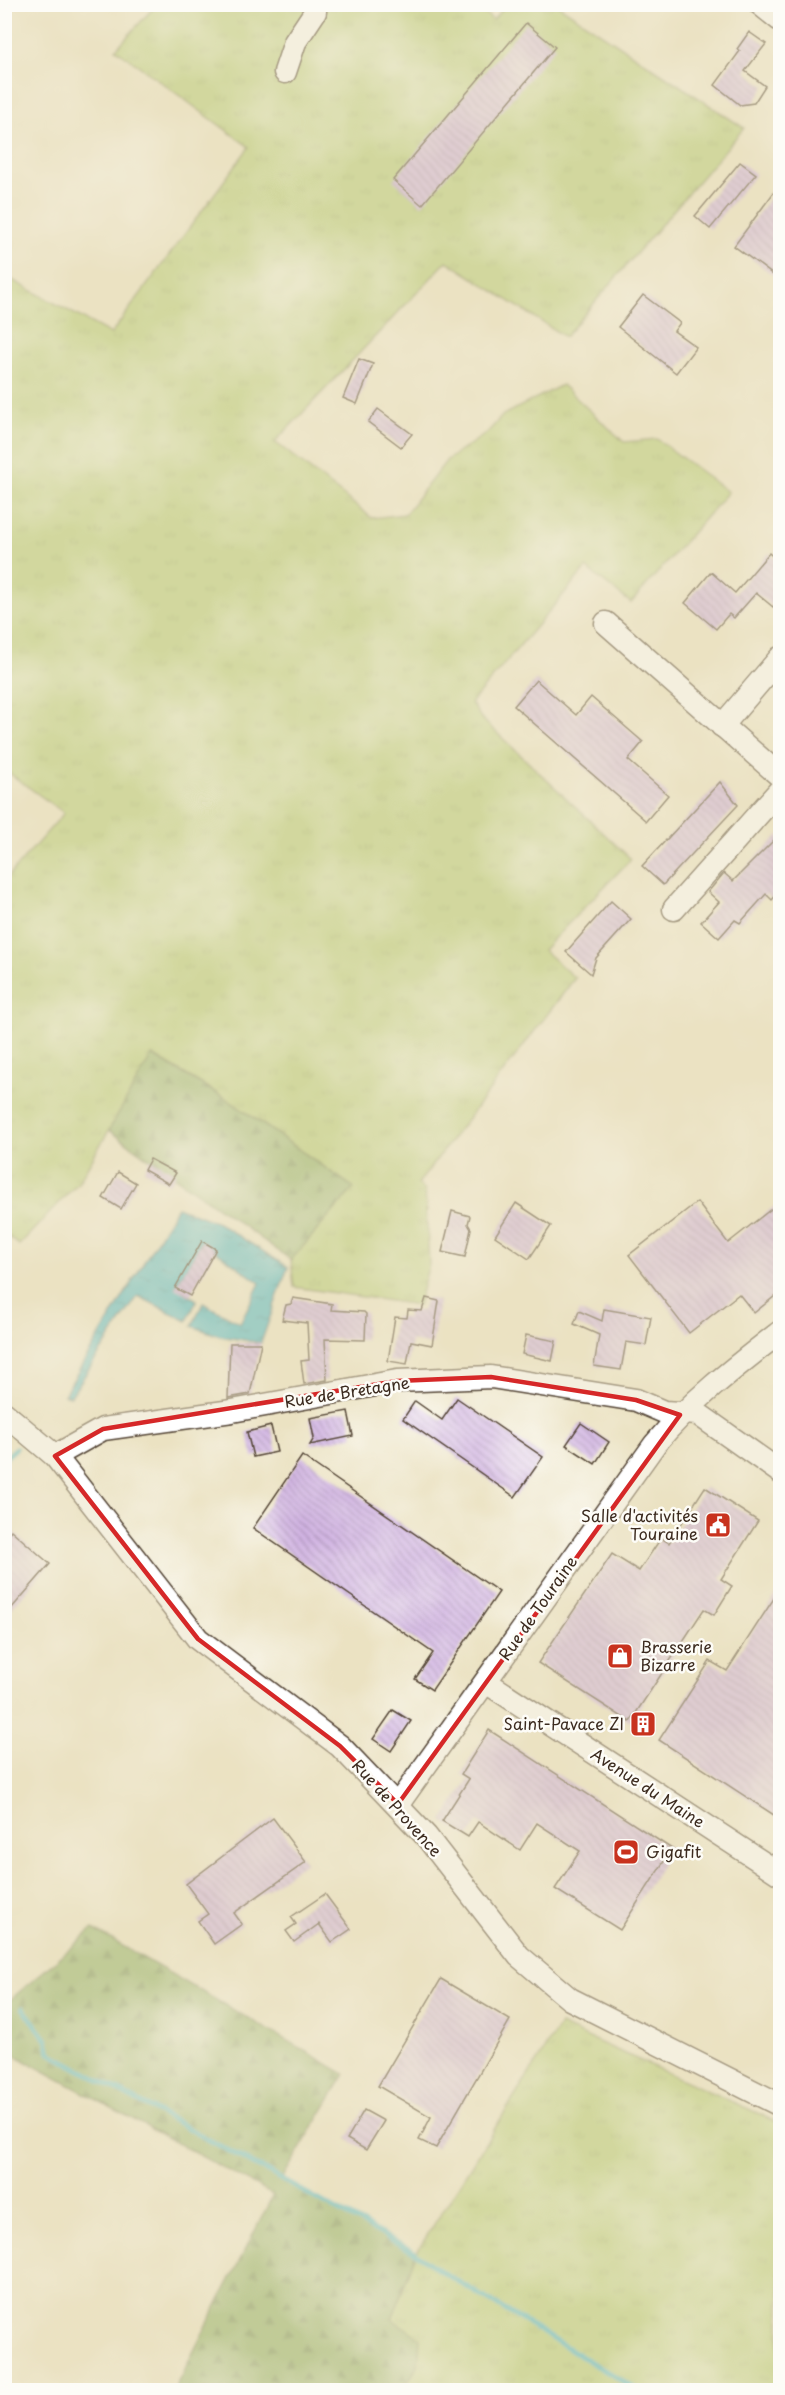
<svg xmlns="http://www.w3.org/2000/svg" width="785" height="2395" viewBox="0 0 785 2395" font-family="'Playpen Sans',sans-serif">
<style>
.grass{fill:url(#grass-tufts);stroke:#777a48;stroke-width:1.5}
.forest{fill:url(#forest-firs);stroke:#646c40;stroke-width:1.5}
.water{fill:url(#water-ripples);stroke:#427071;stroke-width:1.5}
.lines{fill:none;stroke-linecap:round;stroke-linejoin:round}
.stream{stroke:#48b5c4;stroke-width:5}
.building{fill:url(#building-back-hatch)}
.minor-casing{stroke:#554637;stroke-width:25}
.minor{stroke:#fff;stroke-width:22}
.marked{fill:none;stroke:#d62828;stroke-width:4.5;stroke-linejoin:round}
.labels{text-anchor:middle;stroke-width:5;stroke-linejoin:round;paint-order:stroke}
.street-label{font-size:16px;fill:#3b2a1e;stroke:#fdfcf7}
.poi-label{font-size:16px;fill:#3b2a1e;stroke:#fdfcf7;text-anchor:end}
</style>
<defs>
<pattern id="grass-tufts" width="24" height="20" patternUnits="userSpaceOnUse" patternTransform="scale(1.5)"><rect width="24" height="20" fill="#b3cb71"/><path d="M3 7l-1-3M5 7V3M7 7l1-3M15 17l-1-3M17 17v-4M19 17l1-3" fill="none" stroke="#9bae61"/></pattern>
<pattern id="forest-firs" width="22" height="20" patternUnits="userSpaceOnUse" patternTransform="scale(1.5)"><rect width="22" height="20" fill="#8eaf63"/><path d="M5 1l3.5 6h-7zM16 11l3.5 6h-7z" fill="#758f51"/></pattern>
<pattern id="water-ripples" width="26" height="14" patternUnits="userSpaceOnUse" patternTransform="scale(1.5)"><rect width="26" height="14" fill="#48b5c4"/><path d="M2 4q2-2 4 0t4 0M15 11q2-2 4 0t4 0" fill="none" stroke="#3d939f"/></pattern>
<pattern id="building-back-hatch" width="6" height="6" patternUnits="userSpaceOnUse" patternTransform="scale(1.5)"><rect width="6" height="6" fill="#d0b2e2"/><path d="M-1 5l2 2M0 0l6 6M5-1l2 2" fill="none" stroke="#aa91b7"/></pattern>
</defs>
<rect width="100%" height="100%" fill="#fdfcf7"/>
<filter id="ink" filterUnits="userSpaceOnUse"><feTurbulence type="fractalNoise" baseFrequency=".0167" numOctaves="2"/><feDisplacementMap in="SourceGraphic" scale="12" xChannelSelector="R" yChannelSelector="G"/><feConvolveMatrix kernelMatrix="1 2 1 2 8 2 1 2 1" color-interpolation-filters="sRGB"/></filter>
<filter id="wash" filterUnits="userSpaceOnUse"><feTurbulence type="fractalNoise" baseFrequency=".008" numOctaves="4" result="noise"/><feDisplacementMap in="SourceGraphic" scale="24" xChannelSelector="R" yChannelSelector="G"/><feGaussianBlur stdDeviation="1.35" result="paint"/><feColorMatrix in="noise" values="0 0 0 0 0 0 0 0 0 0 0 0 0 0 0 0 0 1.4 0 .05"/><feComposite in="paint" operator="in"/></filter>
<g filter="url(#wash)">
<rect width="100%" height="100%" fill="#ebe2c2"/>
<g class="grass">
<path d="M 474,4 L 493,20 L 506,5 L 558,5 L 744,128 L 565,337 L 447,261 L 275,442 L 372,518 L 405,514 L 447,460 L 487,433 L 503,415 L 562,385 L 624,442 L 657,439 L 728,492 L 631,603 L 586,568 L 471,703 L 481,718 L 631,859 L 543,950 L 575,978 L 418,1184 L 425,1190 L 429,1264 L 418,1305 L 294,1287 L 291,1260 L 354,1188 L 228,1100 L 153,1055 L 78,1183 L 19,1245 L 5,1234 L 5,880 L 64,813 L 5,770 L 5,276 L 111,334 L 249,147 L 116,49 L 156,5 Z"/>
<path d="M 560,2025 L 780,2123 L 780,2390 L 402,2390 L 418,2366 L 392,2319 L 416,2253 Z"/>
</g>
<g class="forest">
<path d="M 152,1055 L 228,1100 L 354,1188 L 291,1260 L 109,1130 Z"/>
<path d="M 93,1929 L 345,2074 L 282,2179 L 416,2253 L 392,2319 L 420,2338 L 418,2366 L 402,2390 L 174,2390 L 273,2195 L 5,2050 L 5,2004 Z"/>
</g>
<path class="water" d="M 177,1207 L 218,1223 L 288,1267 L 261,1343 L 220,1336 L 192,1326 L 203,1303 L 240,1323 L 260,1283 L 202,1241 L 176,1287 L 197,1300 L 187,1321 L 138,1296 L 71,1396 L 64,1395 Z"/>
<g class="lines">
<g class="stream">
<path d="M 4,1459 L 16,1448"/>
<path d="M 23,2008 L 47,2040 L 50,2053 L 416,2253 L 434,2267 L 637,2390"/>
</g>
</g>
<g id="blocks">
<g class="building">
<path d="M 526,23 L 555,47 L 422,205 L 393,180 Z"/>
<path d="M 749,32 L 766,44 L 745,71 L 765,86 L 754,103 L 740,105 L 715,85 L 740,51 L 737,49 Z"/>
<path d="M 740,162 L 756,174 L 710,229 L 695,216 Z"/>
<path d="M 780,184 L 780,280 L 734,246 Z"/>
<path d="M 643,295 L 680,323 L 674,331 L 696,347 L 676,373 L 618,327 Z"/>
<path d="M 359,359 L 373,364 L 357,404 L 343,398 Z"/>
<path d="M 378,409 L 412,434 L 401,447 L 368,422 Z"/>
<path d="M 769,553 L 780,563 L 780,599 L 773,607 L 756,593 L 734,618 L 729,614 L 716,629 L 685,603 L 711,572 L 735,593 Z"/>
<path d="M 536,680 L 576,715 L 591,697 L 643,742 L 628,760 L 668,795 L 646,821 L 514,706 Z"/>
<path d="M 720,782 L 738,805 L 663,885 L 642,866 Z"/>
<path d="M 780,834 L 780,891 L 772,900 L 766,894 L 740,923 L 735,920 L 719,938 L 701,922 L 719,902 L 708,892 L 724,873 L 733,881 Z"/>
<path d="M 611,901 L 631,919 L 596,958 L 591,974 L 566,952 Z"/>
<path d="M 150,1159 L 176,1173 L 169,1184 L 144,1170 Z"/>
<path d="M 118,1172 L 136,1183 L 121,1209 L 103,1198 Z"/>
<path d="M 697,1202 L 728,1243 L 780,1202 L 780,1292 L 754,1313 L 739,1294 L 689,1333 L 629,1255 Z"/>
<path d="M 516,1203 L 551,1226 L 529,1259 L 495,1236 Z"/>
<path d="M 452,1211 L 470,1216 L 468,1224 L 471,1229 L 465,1257 L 442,1252 Z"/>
<path d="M 202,1241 L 216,1249 L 190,1296 L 175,1288 Z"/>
<path d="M 293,1298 L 332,1304 L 331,1310 L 364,1312 L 366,1314 L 365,1340 L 325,1339 L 327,1380 L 304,1384 L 301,1361 L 309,1360 L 307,1323 L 282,1320 L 286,1305 L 291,1304 Z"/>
<path d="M 426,1298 L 439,1301 L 432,1345 L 411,1341 L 407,1364 L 388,1361 L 395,1317 L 407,1318 L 408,1310 L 422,1311 Z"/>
<path d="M 604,1309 L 651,1317 L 646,1345 L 626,1342 L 621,1370 L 594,1366 L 599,1335 L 574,1324 L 579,1311 L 602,1321 Z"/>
<path d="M 526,1335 L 556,1341 L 552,1361 L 522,1354 Z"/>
<path d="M 230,1343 L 261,1343 L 250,1394 L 228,1398 Z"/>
<path d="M 457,1398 L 543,1457 L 515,1497 L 403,1419 L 415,1401 L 442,1420 Z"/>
<path d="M 348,1411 L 353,1436 L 310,1445 L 314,1438 L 310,1418 Z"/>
<path d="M 581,1423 L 609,1442 L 595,1464 L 566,1445 Z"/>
<path d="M 271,1426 L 277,1452 L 253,1457 L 247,1432 Z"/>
<path d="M 302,1456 L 499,1592 L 432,1690 L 415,1679 L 433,1653 L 253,1528 Z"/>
<path d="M 705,1487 L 758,1521 L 721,1579 L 732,1586 L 714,1615 L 704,1609 L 630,1722 L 538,1663 L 612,1554 L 639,1571 L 661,1538 L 669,1543 Z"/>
<path d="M 11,1530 L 50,1564 L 4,1617 L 4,1538 Z"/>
<path d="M 780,1589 L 780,1819 L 659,1740 L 710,1661 L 727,1671 Z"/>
<path d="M 393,1710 L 411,1721 L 391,1751 L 373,1739 Z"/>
<path d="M 489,1730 L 672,1849 L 620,1930 L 555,1889 L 580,1851 L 537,1823 L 520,1850 L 478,1822 L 468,1837 L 442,1821 L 469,1779 L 461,1774 Z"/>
<path d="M 273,1818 L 306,1862 L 234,1913 L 242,1924 L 214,1944 L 198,1921 L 208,1914 L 186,1884 Z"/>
<path d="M 325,1894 L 351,1929 L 332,1942 L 319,1924 L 294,1942 L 286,1931 L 296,1924 L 291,1917 Z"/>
<path d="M 441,1979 L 510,2020 L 436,2148 L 419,2140 L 431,2117 L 378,2086 Z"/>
<path d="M 364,2110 L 384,2121 L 366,2150 L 347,2139 Z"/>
</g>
</g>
</g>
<g filter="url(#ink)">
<use href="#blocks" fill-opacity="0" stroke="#554637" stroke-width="1.5"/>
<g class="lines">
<defs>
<g id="minor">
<path d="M 760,4 L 780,20"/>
<path d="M 285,72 L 295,42 L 315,12 L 315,4"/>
<path d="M 606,623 L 780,776"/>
<path d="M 722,726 L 780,658"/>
<path d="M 674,909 L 780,790"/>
<path d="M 4,1413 L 55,1456 L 198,1639 L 340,1746 L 426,1836 L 519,1956 L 570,1999 L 780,2105"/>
<path d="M 55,1456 L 103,1429 L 232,1411 L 397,1381 L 491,1377 L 636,1400 L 664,1412 L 698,1414 L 780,1472"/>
<path d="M 486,1682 L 780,1874"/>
<path d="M 398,1804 L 655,1444 C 692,1400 735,1367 780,1332"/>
</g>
</defs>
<use href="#minor" class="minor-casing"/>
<use href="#minor" class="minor"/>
</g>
</g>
<path d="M0 0H785V2395H0ZM 491,1377 L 636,1400 L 680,1415 L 398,1804 L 340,1746 L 198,1639 L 55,1456 L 103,1429 L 397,1381 Z" fill="#ebe2c2" fill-opacity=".55" fill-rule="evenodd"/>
<path class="marked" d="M 491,1377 L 636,1400 L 680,1415 L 398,1804 L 340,1746 L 198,1639 L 55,1456 L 103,1429 L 397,1381 Z"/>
<defs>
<symbol id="civic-square" viewBox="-11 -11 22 22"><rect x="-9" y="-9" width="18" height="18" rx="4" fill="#c8321e" stroke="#fdfcf7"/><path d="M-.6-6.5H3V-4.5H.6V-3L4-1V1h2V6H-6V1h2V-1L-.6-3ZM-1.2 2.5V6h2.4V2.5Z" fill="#fff"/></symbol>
<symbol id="shop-square" viewBox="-11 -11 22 22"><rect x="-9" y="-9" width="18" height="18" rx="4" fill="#c8321e" stroke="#fdfcf7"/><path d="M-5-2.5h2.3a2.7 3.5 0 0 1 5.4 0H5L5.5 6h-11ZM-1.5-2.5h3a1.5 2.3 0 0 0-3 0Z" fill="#fff"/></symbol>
<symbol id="building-square" viewBox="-11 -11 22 22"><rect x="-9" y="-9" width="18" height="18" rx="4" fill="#c8321e" stroke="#fdfcf7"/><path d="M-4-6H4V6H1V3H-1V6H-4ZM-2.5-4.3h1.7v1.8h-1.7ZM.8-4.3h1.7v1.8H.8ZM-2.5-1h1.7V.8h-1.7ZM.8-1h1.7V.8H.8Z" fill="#fff"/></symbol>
<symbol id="stadium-square" viewBox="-11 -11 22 22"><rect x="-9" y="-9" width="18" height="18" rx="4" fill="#c8321e" stroke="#fdfcf7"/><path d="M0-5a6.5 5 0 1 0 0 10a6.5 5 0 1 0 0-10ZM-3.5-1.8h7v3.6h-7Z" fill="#fff"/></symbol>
</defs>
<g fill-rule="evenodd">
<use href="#civic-square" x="703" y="1510" width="30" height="30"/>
<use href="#shop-square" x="605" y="1641" width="30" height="30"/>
<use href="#building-square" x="628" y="1709" width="30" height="30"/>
<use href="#stadium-square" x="611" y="1837" width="30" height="30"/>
</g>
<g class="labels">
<g class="street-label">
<text transform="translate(347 1392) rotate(-9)" y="6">Rue de Bretagne</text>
<text transform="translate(538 1608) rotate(-55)" y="6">Rue de Touraine</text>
<text transform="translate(648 1788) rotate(33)" y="6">Avenue du Maine</text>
<text transform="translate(397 1808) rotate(48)" y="6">Rue de Provence</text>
</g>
<g class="poi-label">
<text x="698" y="1522">Salle d'activités<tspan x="698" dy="18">Touraine</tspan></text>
<text x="640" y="1653" text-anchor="start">Brasserie<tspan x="640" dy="18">Bizarre</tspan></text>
<text x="624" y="1730">Saint-Pavace ZI</text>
<text x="646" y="1858" text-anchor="start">Gigafit</text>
</g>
</g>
<rect width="785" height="2395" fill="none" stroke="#fdfcf7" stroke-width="24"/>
</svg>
